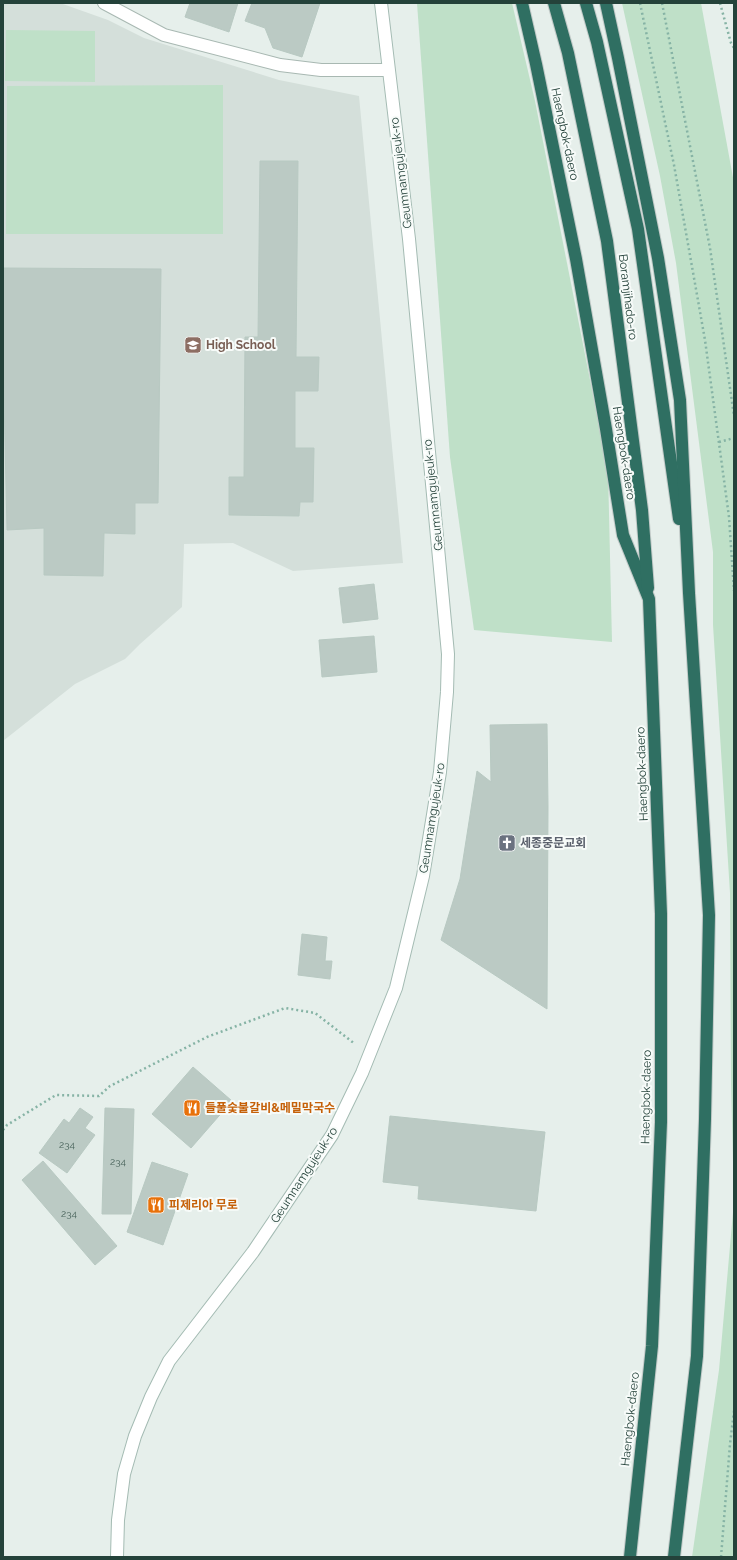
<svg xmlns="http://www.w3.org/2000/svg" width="737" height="1560" viewBox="0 0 737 1560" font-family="Raleway,'Noto Sans KR',sans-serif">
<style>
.built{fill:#d4dfda}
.green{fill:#bfe0c8}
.building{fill:#bbcac4;stroke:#b8c9c2}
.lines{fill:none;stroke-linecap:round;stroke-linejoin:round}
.street-casing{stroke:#a8b8b2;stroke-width:14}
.secondary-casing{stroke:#a4bbb3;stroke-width:14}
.highway-casing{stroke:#c2cac8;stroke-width:14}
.path{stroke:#86b3a5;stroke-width:2.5;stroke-dasharray:2 3;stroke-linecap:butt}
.street{stroke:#fff;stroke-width:12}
.secondary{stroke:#fff;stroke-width:12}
.highway{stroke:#2f6f62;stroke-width:12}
.labels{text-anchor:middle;stroke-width:4;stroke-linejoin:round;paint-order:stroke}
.number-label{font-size:10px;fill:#4a645c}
.street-label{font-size:12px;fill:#24423a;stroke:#f7fbf9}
.education-label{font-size:12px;font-weight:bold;fill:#785e54;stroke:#f7fbf9;text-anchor:start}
.worship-label{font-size:12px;font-weight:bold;fill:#5b616d;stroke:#f7fbf9;text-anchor:start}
.food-label{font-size:12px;font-weight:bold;fill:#c56008;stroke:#f7fbf9;text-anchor:start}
</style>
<rect width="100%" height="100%" fill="#e6efeb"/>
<path class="built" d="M 3,3 L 60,3 L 108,20 L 144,38 L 279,80 L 359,96 L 403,563 L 293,571 L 233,543 L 184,544 L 182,607 L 140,644 L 125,659 L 75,684 L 3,741 Z"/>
<g class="green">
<path d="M 417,3 L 512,3 L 535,101 L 608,471 L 612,642 L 474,630 L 450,457 Z"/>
<path d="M 622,3 L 701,3 L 734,183 L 734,1557 L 692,1557 L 719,1370 L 734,1201 L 731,1084 L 730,893 L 713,625 L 713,552 L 676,263 L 660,176 Z"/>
<path d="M 6,30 L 95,31 L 95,82 L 5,81 Z"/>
<path d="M 223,85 L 223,234 L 6,234 L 7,86 Z"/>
</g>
<g class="building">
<path d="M 190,3 L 238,3 L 229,32 L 185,17 Z"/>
<path d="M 252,3 L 320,3 L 302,57 L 273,48 L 265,28 L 245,21 Z"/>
<path d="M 260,161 L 298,161 L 296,357 L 319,357 L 318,391 L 295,391 L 295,448 L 314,448 L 313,502 L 300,502 L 299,516 L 229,515 L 229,477 L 244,477 L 245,337 L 258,337 Z"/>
<path d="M 3,268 L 161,269 L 158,503 L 135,503 L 135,534 L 104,533 L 103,576 L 44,575 L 44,528 L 7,530 L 3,355 Z"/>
<path d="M 374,584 L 378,619 L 343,623 L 339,588 Z"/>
<path d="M 374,636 L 377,672 L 322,677 L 319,640 Z"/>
<path d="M 547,724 L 548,806 L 547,1009 L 441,940 L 460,879 L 477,771 L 491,782 L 490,725 Z"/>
<path d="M 302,934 L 327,937 L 325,961 L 332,961 L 330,979 L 298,975 Z"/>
<path d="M 193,1067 L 232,1101 L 191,1148 L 152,1114 Z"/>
<path d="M 80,1108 L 93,1117 L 85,1128 L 95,1135 L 67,1173 L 39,1153 L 64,1119 L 69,1123 Z"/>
<path d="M 105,1108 L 134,1109 L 131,1214 L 102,1214 Z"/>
<path d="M 390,1116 L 545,1132 L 536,1211 L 418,1199 L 419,1186 L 383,1182 Z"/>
<path d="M 43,1161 L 117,1246 L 95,1265 L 22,1180 Z"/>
<path d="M 152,1162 L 188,1174 L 163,1245 L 127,1232 Z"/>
</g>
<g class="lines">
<defs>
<path id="street" d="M 104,3 L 164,35 L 280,65 L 321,70 L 388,70"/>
<path id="secondary" d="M 117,1557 L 118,1520 L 124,1474 L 135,1436 L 151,1397 L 169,1361 L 253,1252 L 332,1135 L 362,1073 L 396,988 L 423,876 L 440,772 L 447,692 L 448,654 L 409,239 L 381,3"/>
<g id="highway">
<path d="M 522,3 L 536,64 L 576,259 L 606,429 L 623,535 L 649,599 L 661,914 L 661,1122 L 652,1346 L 630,1557"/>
<path d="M 554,3 L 568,53 L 607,241 L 642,510 L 648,588"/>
<path d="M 586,3 L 597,42 L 638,229 L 679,519"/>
<path d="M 606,3 L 618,58 L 658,258 L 680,400 L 689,593 L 709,915 L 705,1119 L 697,1356 L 674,1557"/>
</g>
</defs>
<use href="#street" class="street-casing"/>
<use href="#secondary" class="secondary-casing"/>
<use href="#highway" class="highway-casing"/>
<g class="path">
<path d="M 640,3 L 674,165 L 705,340 L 729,517 L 734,591"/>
<path d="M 662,3 L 710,248 L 734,416"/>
<path d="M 720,3 L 731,43 L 734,48"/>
<path d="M 719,442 L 734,438"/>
<path d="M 3,1130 L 7,1125 L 56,1095 L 99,1096 L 110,1086 L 207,1037 L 285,1008 L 315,1013 L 355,1044"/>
<path d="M 721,1557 L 730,1444 L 734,1411"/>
</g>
<use href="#street" class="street"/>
<use href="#secondary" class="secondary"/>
<use href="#highway" class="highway"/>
</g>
<defs>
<symbol id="school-square" viewBox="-11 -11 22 22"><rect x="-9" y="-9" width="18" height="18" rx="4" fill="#8d6e63" stroke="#f7fbf9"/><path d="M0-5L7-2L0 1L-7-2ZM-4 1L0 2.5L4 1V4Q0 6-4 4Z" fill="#fff"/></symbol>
<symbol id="church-square" viewBox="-11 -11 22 22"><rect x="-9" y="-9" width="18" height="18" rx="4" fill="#6b7280" stroke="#f7fbf9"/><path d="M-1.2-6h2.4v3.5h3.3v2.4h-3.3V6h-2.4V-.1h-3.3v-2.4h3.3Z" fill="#fff"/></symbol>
<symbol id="restaurant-square" viewBox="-11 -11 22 22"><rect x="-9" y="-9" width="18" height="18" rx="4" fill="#e8710a" stroke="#f7fbf9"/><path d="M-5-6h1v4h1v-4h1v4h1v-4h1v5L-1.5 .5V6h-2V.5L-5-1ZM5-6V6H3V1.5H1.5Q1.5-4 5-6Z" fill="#fff"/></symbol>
</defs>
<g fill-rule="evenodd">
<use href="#school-square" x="183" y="335" width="20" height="20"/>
<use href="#church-square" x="497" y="833" width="20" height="20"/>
<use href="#restaurant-square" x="182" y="1098" width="20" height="20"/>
<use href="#restaurant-square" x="146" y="1195" width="20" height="20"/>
</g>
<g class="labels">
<g class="number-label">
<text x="67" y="1148">234</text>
<text x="118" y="1165">234</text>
<text x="69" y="1217">234</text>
</g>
<g class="street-label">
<text transform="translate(565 134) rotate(78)" y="4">Haengbok-daero</text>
<text transform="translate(401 173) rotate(-97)" y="4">Geumnamgujeuk-ro</text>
<text transform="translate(628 297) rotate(83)" y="4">Boramjihado-ro</text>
<text transform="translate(624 453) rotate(81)" y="4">Haengbok-daero</text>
<text transform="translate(433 495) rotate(-96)" y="4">Geumnamgujeuk-ro</text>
<text transform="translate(642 774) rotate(-92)" y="4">Haengbok-daero</text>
<text transform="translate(432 818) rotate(-81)" y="4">Geumnamgujeuk-ro</text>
<text transform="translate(646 1097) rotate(-89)" y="4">Haengbok-daero</text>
<text transform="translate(304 1175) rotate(-57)" y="4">Geumnamgujeuk-ro</text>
<text transform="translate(630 1419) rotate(-84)" y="4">Haengbok-daero</text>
</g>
<g class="education-label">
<text x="206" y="349">High School</text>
</g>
<g class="worship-label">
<text x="520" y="847">세종중문교회</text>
</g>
<g class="food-label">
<text x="205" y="1112">들풀숯불갈비&amp;메밀막국수</text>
<text x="169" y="1209">피제리아 무로</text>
</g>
</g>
<rect width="737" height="1560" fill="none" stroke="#24423a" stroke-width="8"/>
</svg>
